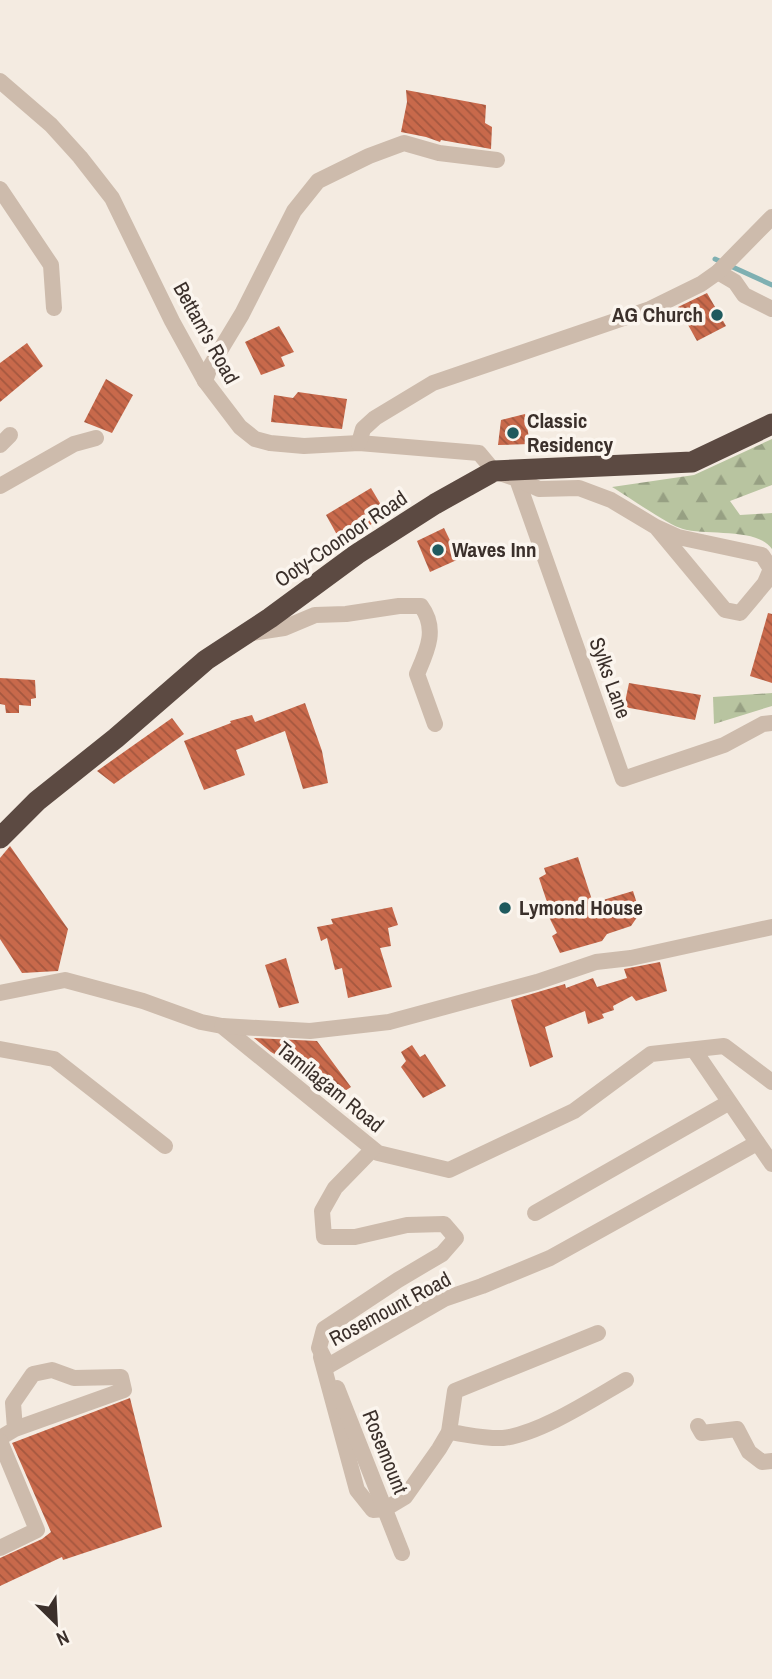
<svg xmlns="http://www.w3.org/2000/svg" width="772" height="1679" viewBox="0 0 772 1679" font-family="'Archivo Narrow',sans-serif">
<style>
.forest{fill:url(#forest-firs)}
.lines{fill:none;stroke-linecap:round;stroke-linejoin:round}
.stream{stroke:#7fb0b2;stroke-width:5}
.building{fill:url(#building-back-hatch)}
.minor{stroke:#cdbbac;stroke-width:16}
.highway{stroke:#5c4a42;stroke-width:21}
.poi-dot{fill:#1f5a5e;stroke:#fbf5ee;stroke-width:2.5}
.labels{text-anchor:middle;stroke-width:7;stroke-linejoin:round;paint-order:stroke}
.poi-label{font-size:21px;font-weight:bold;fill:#3b302b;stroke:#fbf5ee;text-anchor:start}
.street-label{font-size:21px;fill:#3b302b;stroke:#fbf5ee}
</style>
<defs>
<pattern id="forest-firs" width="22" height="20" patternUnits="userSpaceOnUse" patternTransform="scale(1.75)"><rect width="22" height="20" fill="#b8c4a0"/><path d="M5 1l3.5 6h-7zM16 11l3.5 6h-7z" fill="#97a083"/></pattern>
<pattern id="building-back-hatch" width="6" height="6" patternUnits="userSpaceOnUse" patternTransform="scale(1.75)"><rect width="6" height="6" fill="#c8694b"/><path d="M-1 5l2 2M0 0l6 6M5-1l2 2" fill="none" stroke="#a4573f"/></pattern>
</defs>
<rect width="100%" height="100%" fill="#f4ebe1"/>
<g class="forest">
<path d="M 772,439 L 772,485 L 730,501 L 740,515 L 772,513 L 772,549 C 757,527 706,536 683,529 C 668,525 629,497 612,487 L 694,475 Z"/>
<path d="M 772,693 L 772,706 L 714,724 L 713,697 Z"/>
</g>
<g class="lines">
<path class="stream" d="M 715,259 L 772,285"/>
</g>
<g class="building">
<path d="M 406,90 L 486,105 L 485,123 L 492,127 L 491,149 L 441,140 L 440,142 L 426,137 L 401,132 L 407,102 Z"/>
<path d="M 707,293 L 726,326 L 697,341 L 678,307 Z"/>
<path d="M 279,326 L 294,352 L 281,357 L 285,366 L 261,375 L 245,342 Z"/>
<path d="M 27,343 L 43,366 L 0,402 L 0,363 Z"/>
<path d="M 106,379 L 133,395 L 112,433 L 84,422 Z"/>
<path d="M 298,392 L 347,399 L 342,429 L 271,422 L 274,395 L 293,398 Z"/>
<path d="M 525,414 L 530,444 L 498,445 L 501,420 Z"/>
<path d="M 371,488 L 387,515 L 341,542 L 326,515 Z"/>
<path d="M 444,528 L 459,559 L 430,572 L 417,541 Z"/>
<path d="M 768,613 L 772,614 L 772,683 L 750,676 Z"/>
<path d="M 0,678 L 35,680 L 36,698 L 31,699 L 31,706 L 19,705 L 19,713 L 6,713 L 5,705 L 0,704 Z"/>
<path d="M 629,683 L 701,695 L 695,720 L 624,707 Z"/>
<path d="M 305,703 L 322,751 L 328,783 L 303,789 L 285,731 L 236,750 L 245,775 L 204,790 L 184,741 L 231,723 L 230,721 L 252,715 L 255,722 Z"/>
<path d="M 172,718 L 184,734 L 114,784 L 97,771 Z"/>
<path d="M 10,846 L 68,929 L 58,971 L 22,973 L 0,939 L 0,858 Z"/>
<path d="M 578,857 L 593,903 L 633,891 L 640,913 L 631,926 L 607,934 L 602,941 L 560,953 L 552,936 L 557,933 L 545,909 L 549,908 L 539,878 L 546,874 L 544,868 Z"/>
<path d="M 392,907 L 398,925 L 388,928 L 391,946 L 380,948 L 392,987 L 348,998 L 342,968 L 335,970 L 327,938 L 321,941 L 317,927 L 333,924 L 331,919 Z"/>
<path d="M 286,958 L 299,1003 L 279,1008 L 265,965 Z"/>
<path d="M 660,962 L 667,991 L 636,1001 L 632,996 L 613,1006 L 614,1010 L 602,1014 L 604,1018 L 588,1024 L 585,1011 L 545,1027 L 553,1057 L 530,1067 L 511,1000 L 565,984 L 566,988 L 593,978 L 597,987 L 627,978 L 624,969 Z"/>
<path d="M 254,1038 L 317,1041 L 351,1087 L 331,1100 L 317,1079 L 271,1052 Z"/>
<path d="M 412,1045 L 420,1057 L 425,1054 L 446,1086 L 423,1098 L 401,1067 L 406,1061 L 401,1052 Z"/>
<path d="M 130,1398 L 162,1527 L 63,1560 L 62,1557 L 0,1586 L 0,1558 L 42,1539 L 51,1532 L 12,1443 Z"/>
</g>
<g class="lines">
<g class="minor">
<path d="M 0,81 L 51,125 L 80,157 L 112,198 L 172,321 L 205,381 L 240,427 L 255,439 L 270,443 L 304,446 L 359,443 L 479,453 L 494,471 L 517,479 L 623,779 L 724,745 L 763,724 L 772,723"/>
<path d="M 0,189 L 51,265 L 54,308"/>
<path d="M 718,272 L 735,282 L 744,295 L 772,309"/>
<path d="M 205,381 L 210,367 L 242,314 L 294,211 L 318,181 L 369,156 L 404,143 L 439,153 L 497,160"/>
<path d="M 359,443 L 363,429 L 375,418 L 433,383 L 650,309 L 701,284 L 718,272 L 772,217"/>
<path d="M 0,445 L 10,435"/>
<path d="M 517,479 L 539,489 L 579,488 L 611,500 L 656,527 L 678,537 L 762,555 L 771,569 L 765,583 L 740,613 L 725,610 L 656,527"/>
<path d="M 0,486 L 74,444 L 96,438"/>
<path d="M 252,633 L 284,628 L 315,615 L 346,614 L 399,606 L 421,606 C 438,629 427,651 417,674 L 435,724"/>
<path d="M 0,993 L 65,980 L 143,1001 L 201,1022 L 222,1026 L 378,1153 L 449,1170 L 574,1111 L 651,1054 L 724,1046 L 772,1082"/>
<path d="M 222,1026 L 310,1031 L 389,1022 L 537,982 L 596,962 L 631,958 L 772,927"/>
<path d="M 0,1049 L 54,1059 L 165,1146"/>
<path d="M 694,1050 L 772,1164"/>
<path d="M 372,1150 L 335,1188 L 322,1211 L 324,1237 L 355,1237 L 407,1225 L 444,1224 L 456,1238 L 442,1254 L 398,1280 L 324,1329 L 319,1348 L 328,1366 L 444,1299 L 482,1286 L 550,1258 L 757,1143"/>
<path d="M 535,1213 L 728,1103"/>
<path d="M 321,1357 L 357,1490 L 373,1510 L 385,1509 L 405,1497 L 439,1449 L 449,1432 L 455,1391 L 598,1333"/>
<path d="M 337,1388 L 402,1553"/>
<path d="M 698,1426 L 702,1433 L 737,1429 L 749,1452 L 762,1462 L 772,1461"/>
<path d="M 449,1432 C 465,1434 486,1439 503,1438 C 540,1434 593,1399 626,1380"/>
<path d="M 0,1438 L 15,1429 L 124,1390 L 121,1377 L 74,1378 L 52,1370 L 33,1374 L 13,1403 L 15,1429"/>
<path d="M 0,1441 L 37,1530 L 0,1548"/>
</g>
<path class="highway" d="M 0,838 L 37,801 L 116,738 L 206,660 L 270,618 L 357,554 L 435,504 L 494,471 L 692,462 L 772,424"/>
</g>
<g class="poi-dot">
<circle cx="717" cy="315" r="7"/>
<circle cx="513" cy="433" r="7"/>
<circle cx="438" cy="550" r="7"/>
<circle cx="505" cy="908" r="7"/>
</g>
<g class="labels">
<g class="poi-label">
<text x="703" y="322" text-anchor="end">AG Church</text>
<text x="527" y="428">Classic<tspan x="527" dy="24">Residency</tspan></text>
<text x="452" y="557">Waves Inn</text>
<text x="519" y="915">Lymond House</text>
</g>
<g class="street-label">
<text transform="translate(206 333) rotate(61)" y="7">Bettam's Road</text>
<text transform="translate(341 539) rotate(-34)" y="7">Ooty-Coonoor Road</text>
<text transform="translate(610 678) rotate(70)" y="7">Sylks Lane</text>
<text transform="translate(330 1087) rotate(39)" y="7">Tamilagam Road</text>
<text transform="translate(390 1309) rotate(-28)" y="7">Rosemount Road</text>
<text transform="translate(385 1452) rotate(68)" y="7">Rosemount</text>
</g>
</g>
<g transform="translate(56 1623) rotate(156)" stroke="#fbf5ee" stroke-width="5" paint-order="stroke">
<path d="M0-5L12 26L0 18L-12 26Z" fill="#3b302b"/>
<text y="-10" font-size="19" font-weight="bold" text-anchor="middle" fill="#3b302b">N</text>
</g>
</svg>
